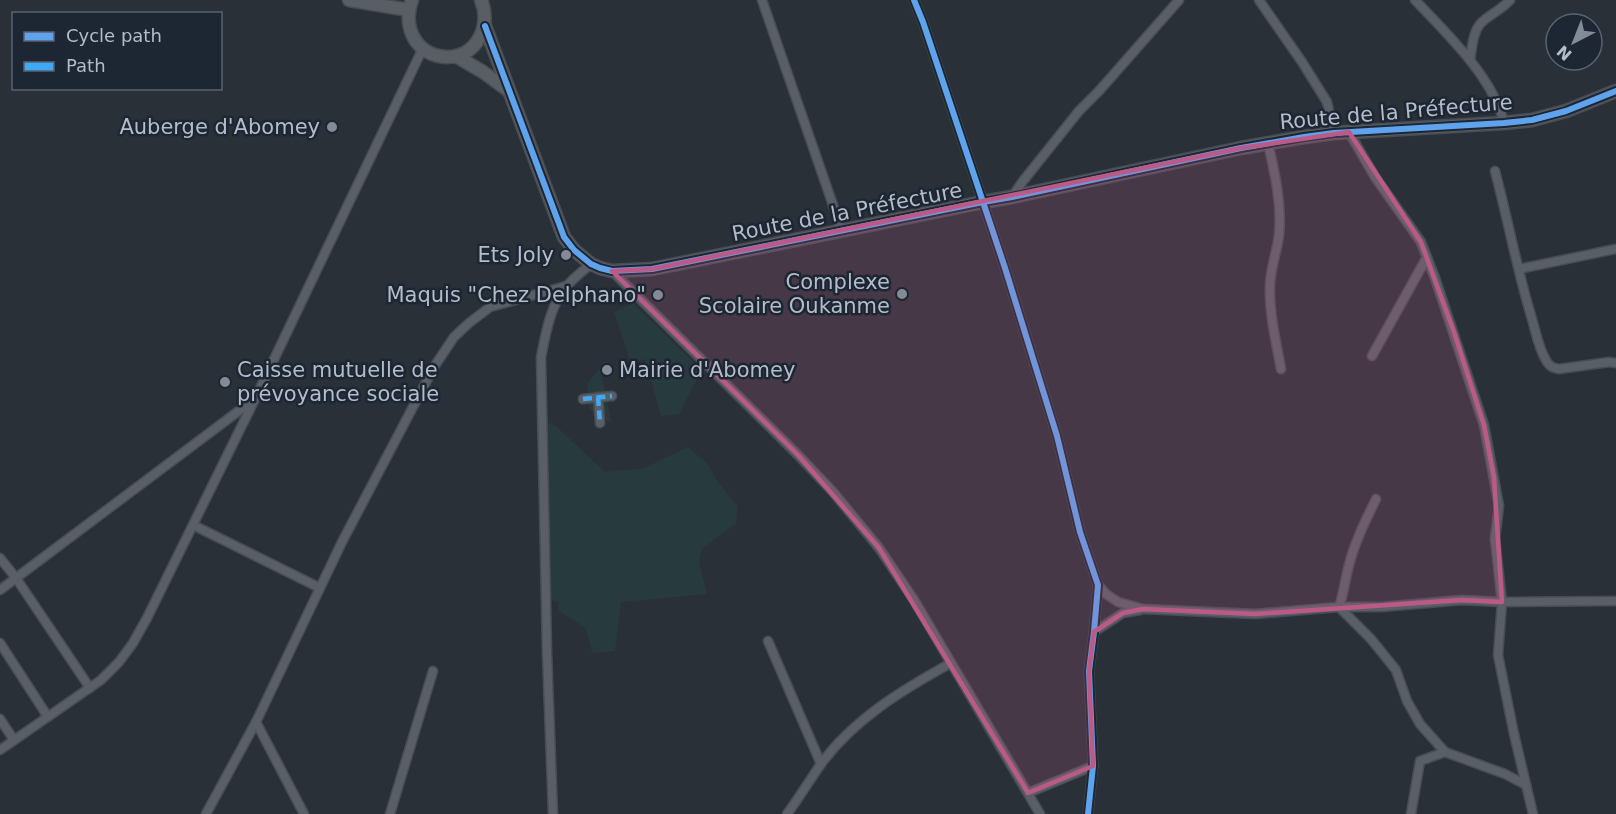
<svg xmlns="http://www.w3.org/2000/svg" width="1616" height="814" viewBox="0 0 1616 814" font-family="'DejaVu Sans',sans-serif">
<style>
.green{fill:#273a3e}
.lines{fill:none;stroke-linecap:round;stroke-linejoin:round}
.street-casing{stroke:#484c53;stroke-width:11}
.secondary-casing{stroke:#484c53;stroke-width:15}
.street{stroke:#5a5e66;stroke-width:8}
.secondary{stroke:#595d64;stroke-width:12}
.quiet{stroke:#3fa9f5;stroke-width:4.5;stroke-dasharray:9 4.5;stroke-linecap:butt}
.cycleway-casing{stroke:#1d2633;stroke-width:10}
.cycleway{stroke:#60a3ed;stroke-width:6}
.marked{fill:#bc5a87;fill-opacity:0.2;stroke:#bc5a87;stroke-width:4.5;stroke-linejoin:round}
.poi-dot{fill:#848b96;stroke:#1d2633;stroke-width:2}
.labels{text-anchor:middle;stroke-width:5;stroke-linejoin:round;paint-order:stroke}
.street-label{font-size:21px;fill:#b4bcc9;stroke:#1d2633}
.poi-label{font-size:21px;fill:#b4bcc9;stroke:#1d2633;text-anchor:end}
</style>
<rect width="100%" height="100%" fill="#2a3038"/>
<g class="green">
<path d="M 633,303 L 702,370 L 679,414 L 661,416 L 645,359 L 631,363 L 614,312 Z"/>
<path d="M 600,368 L 612,424 L 589,409 L 587,384 Z"/>
<path d="M 550,423 L 557,427 L 605,472 L 644,468 L 688,447 L 707,463 L 718,482 L 738,507 L 736,524 L 702,548 L 699,563 L 707,594 L 621,602 L 615,651 L 592,653 L 586,628 L 559,611 L 558,602 L 550,599 L 545,425 Z"/>
</g>
<g class="lines">
<defs>
<g id="street">
<path d="M 762,0 L 842,231"/>
<path d="M 914,0 L 923,22 L 1005,268 L 1057,436 L 1080,532 L 1098,585 L 1094,632 L 1089,671 L 1093,766 L 1088,814"/>
<path d="M 1259,0 L 1302,62 L 1327,102 L 1334,133"/>
<path d="M 1415,0 C 1447,34 1493,77 1504,123"/>
<path d="M 1470,60 C 1472,48 1473,30 1482,22 C 1491,14 1502,9 1510,0"/>
<path d="M 1349,132 L 1375,177 L 1421,242 L 1435,278 L 1484,425 L 1499,506 L 1495,539 L 1502,602 L 1498,655 L 1514,734 L 1533,814"/>
<path d="M 1268,143 C 1275,174 1282,204 1279,235 C 1277,252 1270,269 1270,286 C 1269,314 1276,341 1281,369"/>
<path d="M 1495,171 C 1508,220 1517,270 1532,319 C 1536,333 1539,350 1547,362 C 1550,367 1554,368 1559,369 L 1609,362 L 1616,363"/>
<path d="M 1012,197 L 1023,181 L 1079,111 L 1099,91 L 1179,0"/>
<path d="M 1519,269 L 1616,249"/>
<path d="M 612,271 L 798,455 L 833,492 L 879,548 L 914,600 L 1040,814"/>
<path d="M 1372,356 L 1427,257"/>
<path d="M 598,397 L 600,423"/>
<path d="M 583,399 L 612,396"/>
<path d="M 1376,499 C 1366,520 1355,541 1349,565 C 1345,579 1344,593 1339,607 L 1371,639 L 1396,670 L 1407,701 L 1420,724 L 1445,752 L 1505,774 L 1526,785"/>
<path d="M 193,525 L 320,588"/>
<path d="M 0,558 L 16,578 L 90,688"/>
<path d="M 1098,585 L 1106,594 L 1118,602 L 1143,609 L 1255,614 L 1339,607 L 1381,607 L 1462,600 L 1502,602 L 1616,601"/>
<path d="M 0,590 L 252,401"/>
<path d="M 1094,632 L 1123,613 L 1140,610"/>
<path d="M 768,641 L 821,764"/>
<path d="M 0,643 L 48,717"/>
<path d="M 0,719 L 14,740"/>
<path d="M 256,722 L 304,814"/>
<path d="M 0,750 L 101,680 L 119,662 L 133,643 L 147,618 L 255,399 L 423,48"/>
<path d="M 1028,793 L 1093,766"/>
<path d="M 206,814 L 256,722 L 342,542 L 434,367 L 454,337 L 469,323 L 490,307 L 566,286"/>
<path d="M 390,814 L 433,671"/>
<path d="M 553,814 L 547,653 L 541,357 C 546,333 550,306 566,287 C 573,278 583,271 591,264"/>
<path d="M 787,814 C 799,798 809,781 821,764 C 854,719 902,690 951,663"/>
<path d="M 1411,814 L 1420,761 L 1445,752"/>
</g>
<g id="secondary">
<path d="M 349,0 L 409,10"/>
<path d="M 412,0 C 402,27 416,56 447,57 C 477,57 492,25 481,0"/>
<path d="M 485,26 L 564,237 L 574,250 L 591,264 L 600,268 L 612,271 L 652,269 L 983,202 L 1012,197 L 1241,148 L 1304,137 L 1334,133 L 1504,123 L 1532,120 L 1566,111 L 1616,91"/>
<path d="M 456,56 L 483,72 L 509,91"/>
</g>
</defs>
<use href="#street" class="street-casing"/>
<use href="#secondary" class="secondary-casing"/>
<use href="#street" class="street"/>
<use href="#secondary" class="secondary"/>
<g class="quiet">
<path d="M 598,397 L 600,423"/>
<path d="M 583,399 L 612,396"/>
</g>
<defs>
<g id="cycleway">
<path d="M 914,0 L 923,22 L 1005,268 L 1057,436 L 1080,532 L 1098,585 L 1094,632 L 1089,671 L 1093,766 L 1088,814"/>
<path d="M 485,26 L 564,237 L 574,250 L 591,264 L 600,268 L 612,271 L 652,269 L 983,202 L 1012,197 L 1241,148 L 1304,137 L 1334,133 L 1504,123 L 1532,120 L 1566,111 L 1616,91"/>
</g>
</defs>
<use href="#cycleway" class="cycleway-casing"/>
<use href="#cycleway" class="cycleway"/>
</g>
<path class="marked" d="M 1349,132 L 1421,242 L 1454,332 L 1484,425 L 1494,477 L 1502,602 L 1462,600 L 1255,614 L 1143,609 L 1123,613 L 1094,632 L 1089,671 L 1093,766 L 1028,793 L 879,548 L 798,455 L 612,271 L 652,269 L 1241,148 Z"/>
<g class="poi-dot">
<circle cx="332" cy="127" r="6"/>
<circle cx="566" cy="255" r="6"/>
<circle cx="902" cy="294" r="6"/>
<circle cx="658" cy="295" r="6"/>
<circle cx="607" cy="370" r="6"/>
<circle cx="225" cy="382" r="6"/>
</g>
<g class="labels">
<g class="street-label">
<text transform="translate(1396 112) rotate(-5)" y="7">Route de la Préfecture</text>
<text transform="translate(847 212) rotate(-11)" y="7">Route de la Préfecture</text>
</g>
<g class="poi-label">
<text x="320" y="134">Auberge d'Abomey</text>
<text x="554" y="262">Ets Joly</text>
<text x="890" y="289">Complexe<tspan x="890" dy="24">Scolaire Oukanme</tspan></text>
<text x="646" y="302">Maquis "Chez Delphano"</text>
<text x="237" y="377" text-anchor="start">Caisse mutuelle de<tspan x="237" dy="24">prévoyance sociale</tspan></text>
<text x="619" y="377" text-anchor="start">Mairie d'Abomey</text>
</g>
</g>
<rect x="12" y="12" width="210" height="78" fill="#1d2633" stroke="#59626f" stroke-width="1.5"/>
<rect x="24" y="32" width="30" height="9" fill="#60a3ed" stroke="#59626f" stroke-width="1.5"/>
<text x="66" y="42" font-size="18" fill="#b4bcc9">Cycle path</text>
<rect x="24" y="62" width="30" height="9" fill="#3fa9f5" stroke="#59626f" stroke-width="1.5"/>
<text x="66" y="72" font-size="18" fill="#b4bcc9">Path</text>
<g transform="translate(1574 42) rotate(222)"><circle r="28" fill="#1d2633" stroke="#59626f" stroke-width="1.5"/>
<path d="M0-4.5L10 22L0 15L-10 22Z" fill="#848b96"/>
<text y="-9" font-size="16" font-weight="bold" text-anchor="middle" fill="#b4bcc9">N</text>
</g>
</svg>
